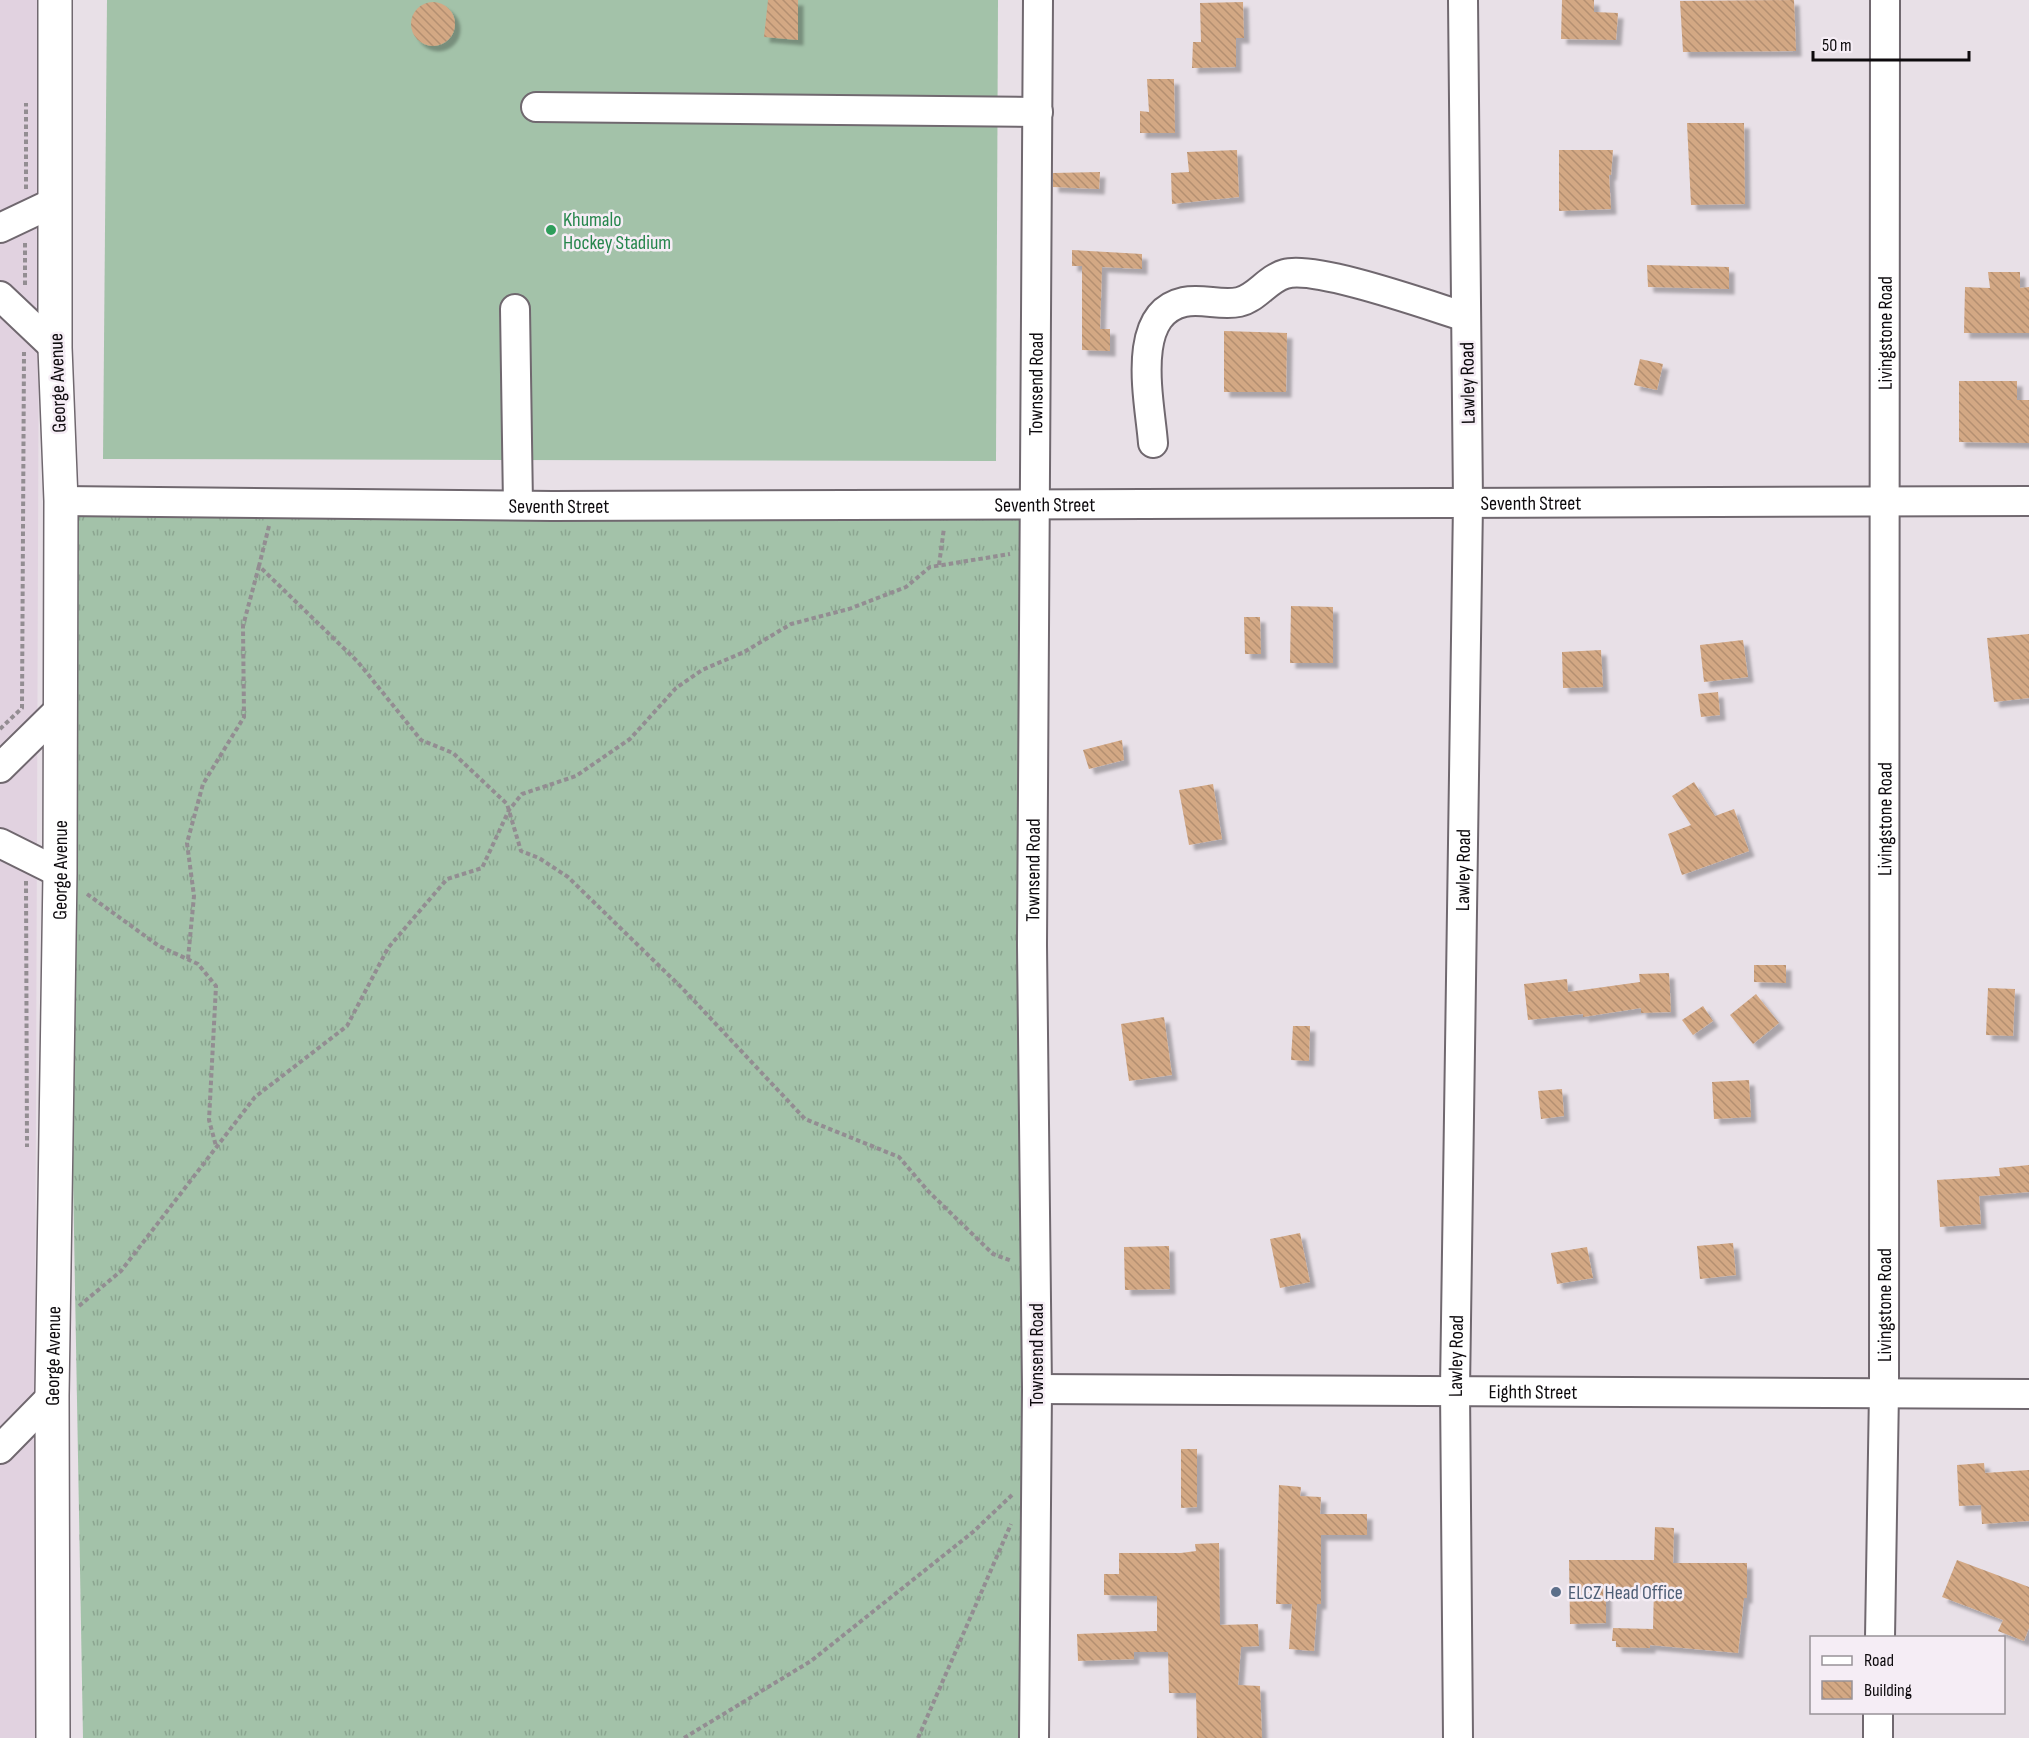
<svg xmlns="http://www.w3.org/2000/svg" width="2029" height="1738" viewBox="0 0 2029 1738" font-family="'Sofia Sans Condensed',sans-serif">
<style>
.built{fill:#e1d2e0}
.grass{fill:url(#grass-tufts)}
.pitch{fill:#a3c2a9}
.building{fill:url(#building-back-hatch);filter:url(#shadow)}
.lines{fill:none;stroke-linecap:round;stroke-linejoin:round}
.minor-casing{stroke:#70686f;stroke-width:32}
.major-casing{stroke:#70686f;stroke-width:36}
.path{stroke:#938d92;stroke-width:4;stroke-dasharray:4.5 3;stroke-linecap:butt}
.minor{stroke:#fff;stroke-width:28}
.major{stroke:#fff;stroke-width:33}
.leisure-dot{fill:#2e9e5b;stroke:#f5edf5;stroke-width:2}
.service-dot{fill:#5c6f8a;stroke:#f5edf5;stroke-width:2}
.labels{text-anchor:middle;stroke-width:5;stroke-linejoin:round;paint-order:stroke}
.leisure-label{font-size:20px;fill:#27864d;stroke:#f5edf5;text-anchor:start}
.street-label{font-size:20px;fill:#0d0a0d;stroke:#f5edf5}
.service-label{font-size:20px;fill:#4e5e75;stroke:#f5edf5;text-anchor:start}
</style>
<defs>
<pattern id="grass-tufts" width="24" height="20" patternUnits="userSpaceOnUse" patternTransform="scale(1.5)"><rect width="24" height="20" fill="#a3c2a9"/><path d="M3 7l-1-3M5 7V3M7 7l1-3M15 17l-1-3M17 17v-4M19 17l1-3" fill="none" stroke="#8ba590"/></pattern>
<pattern id="building-back-hatch" width="6" height="6" patternUnits="userSpaceOnUse" patternTransform="scale(1.5)"><rect width="6" height="6" fill="#d3a884"/><path d="M-1 5l2 2M0 0l6 6M5-1l2 2" fill="none" stroke="#b48f71"/></pattern>
<filter id="shadow"><feDropShadow dx="5.5" dy="5.5" stdDeviation="1.5" flood-color="#0004"/></filter>
</defs>
<rect width="100%" height="100%" fill="#e8e0e7"/>
<path class="built" d="M 0,0 L 40,0 L 35,1384 L 37,1738 L 0,1738 Z"/>
<path class="grass" d="M 61,501 L 1035,505 L 1029,1738 L 83,1738 Z"/>
<path class="pitch" d="M 107,0 L 998,0 L 996,461 L 103,459 Z"/>
<g class="building">
<path d="M 768,0 L 798,0 L 798,40 L 764,37 Z"/>
<path d="M 1562,0 L 1594,0 L 1594,12 L 1618,13 L 1616,40 L 1561,39 Z"/>
<path d="M 1794,0 L 1796,51 L 1683,52 L 1680,1 Z"/>
<circle cx="433" cy="24" r="22"/>
<path d="M 1243,2 L 1244,38 L 1236,38 L 1236,67 L 1192,68 L 1193,42 L 1201,42 L 1200,3 Z"/>
<path d="M 1147,79 L 1174,79 L 1175,133 L 1140,133 L 1140,111 L 1149,112 Z"/>
<path d="M 1687,123 L 1744,123 L 1745,204 L 1691,205 Z"/>
<path d="M 1237,150 L 1239,197 L 1172,204 L 1171,173 L 1189,172 L 1187,152 Z"/>
<path d="M 1559,150 L 1613,150 L 1611,175 L 1609,175 L 1611,209 L 1559,211 Z"/>
<path d="M 1100,172 L 1099,189 L 1053,187 L 1053,173 Z"/>
<path d="M 1072,250 L 1142,254 L 1142,269 L 1102,267 L 1100,329 L 1110,329 L 1110,351 L 1082,350 L 1082,266 L 1072,266 Z"/>
<path d="M 1647,265 L 1729,267 L 1729,289 L 1648,287 Z"/>
<path d="M 1988,272 L 2020,272 L 2020,288 L 2029,287 L 2029,333 L 1964,333 L 1965,287 L 1990,288 Z"/>
<path d="M 1224,331 L 1287,333 L 1286,392 L 1224,392 Z"/>
<path d="M 1640,359 L 1663,364 L 1657,390 L 1634,385 Z"/>
<path d="M 1959,381 L 2017,381 L 2017,400 L 2029,400 L 2029,443 L 1959,442 Z"/>
<path d="M 1291,606 L 1333,607 L 1333,663 L 1290,663 Z"/>
<path d="M 1244,617 L 1260,617 L 1261,654 L 1245,654 Z"/>
<path d="M 2029,634 L 2029,698 L 1994,702 L 1987,638 Z"/>
<path d="M 1743,640 L 1748,677 L 1704,682 L 1700,645 Z"/>
<path d="M 1601,650 L 1603,687 L 1563,688 L 1562,652 Z"/>
<path d="M 1718,692 L 1720,715 L 1701,717 L 1698,694 Z"/>
<path d="M 1122,740 L 1124,760 L 1089,769 L 1083,750 Z"/>
<path d="M 1694,782 L 1715,816 L 1734,809 L 1749,851 L 1682,875 L 1668,834 L 1691,825 L 1672,796 Z"/>
<path d="M 1213,784 L 1222,839 L 1189,845 L 1179,790 Z"/>
<path d="M 1754,965 L 1786,965 L 1786,983 L 1754,982 Z"/>
<path d="M 1669,973 L 1671,1012 L 1641,1013 L 1641,1008 L 1583,1017 L 1583,1014 L 1528,1020 L 1524,984 L 1567,979 L 1568,992 L 1640,982 L 1639,974 Z"/>
<path d="M 1988,988 L 2015,989 L 2013,1036 L 1986,1035 Z"/>
<path d="M 1756,994 L 1779,1023 L 1753,1044 L 1730,1015 Z"/>
<path d="M 1703,1006 L 1713,1021 L 1693,1035 L 1682,1020 Z"/>
<path d="M 1164,1017 L 1172,1075 L 1129,1081 L 1121,1024 Z"/>
<path d="M 1293,1026 L 1310,1026 L 1309,1061 L 1291,1060 Z"/>
<path d="M 1749,1080 L 1751,1117 L 1714,1119 L 1712,1082 Z"/>
<path d="M 1562,1089 L 1564,1116 L 1541,1119 L 1538,1091 Z"/>
<path d="M 2029,1165 L 2029,1192 L 1979,1196 L 1981,1224 L 1940,1227 L 1937,1180 L 2000,1176 L 1999,1168 Z"/>
<path d="M 1300,1233 L 1310,1282 L 1280,1288 L 1270,1239 Z"/>
<path d="M 1733,1243 L 1736,1275 L 1700,1279 L 1697,1246 Z"/>
<path d="M 1169,1246 L 1170,1289 L 1125,1290 L 1124,1247 Z"/>
<path d="M 1587,1247 L 1593,1278 L 1557,1284 L 1551,1253 Z"/>
<path d="M 1181,1449 L 1197,1449 L 1197,1507 L 1181,1508 Z"/>
<path d="M 1984,1463 L 1985,1473 L 2029,1470 L 2029,1521 L 1982,1524 L 1981,1505 L 1959,1506 L 1957,1465 Z"/>
<path d="M 1279,1485 L 1301,1487 L 1300,1496 L 1321,1497 L 1320,1514 L 1367,1514 L 1367,1535 L 1321,1535 L 1321,1604 L 1317,1604 L 1314,1651 L 1289,1649 L 1292,1604 L 1276,1604 Z"/>
<path d="M 1655,1527 L 1674,1528 L 1673,1563 L 1747,1563 L 1747,1598 L 1744,1598 L 1738,1653 L 1650,1645 L 1650,1648 L 1616,1647 L 1616,1641 L 1612,1641 L 1613,1628 L 1653,1629 L 1654,1587 L 1606,1588 L 1606,1623 L 1570,1624 L 1569,1560 L 1654,1560 Z"/>
<path d="M 1219,1543 L 1220,1625 L 1258,1624 L 1259,1646 L 1241,1647 L 1238,1685 L 1260,1686 L 1262,1738 L 1197,1738 L 1196,1693 L 1169,1693 L 1168,1652 L 1134,1652 L 1134,1659 L 1078,1661 L 1077,1634 L 1157,1631 L 1157,1596 L 1104,1595 L 1104,1574 L 1119,1574 L 1119,1553 L 1181,1553 L 1196,1551 L 1195,1544 Z"/>
<path d="M 1957,1560 L 2029,1587 L 2029,1628 L 2024,1641 L 1998,1631 L 2003,1620 L 1942,1597 Z"/>
</g>
<g class="lines">
<defs>
<g id="minor">
<path d="M 536,107 L 1038,112"/>
<path d="M 0,228 L 55,202"/>
<path d="M 0,296 L 55,348"/>
<path d="M 515,309 L 518,505"/>
<path d="M 1153,443 C 1150,402 1129,314 1184,302 C 1202,298 1221,306 1239,302 C 1257,298 1267,279 1285,274 C 1316,265 1430,306 1466,317"/>
<path id="s1" d="M 61,501 L 552,506 L 2029,501"/>
<path d="M 0,768 L 60,709"/>
<path d="M 0,843 L 60,873"/>
<path id="s2" d="M 1037,1389 L 2029,1394"/>
<path d="M 0,1449 L 52,1396"/>
<path id="s3" d="M 1880,1638 L 1884,1391 L 1885,0"/>
<path id="s4" d="M 1034,1738 L 1037,1389 L 1032,945 L 1038,0"/>
<path id="s5" d="M 1458,1738 L 1455,1389 L 1468,503 L 1463,0"/>
<path d="M 1878,1738 L 1878,1712"/>
</g>
<g id="major">
<path id="s6" d="M 53,1738 L 52,1396 L 60,873 L 61,501 L 55,348 L 55,0"/>
</g>
</defs>
<use href="#minor" class="minor-casing"/>
<use href="#major" class="major-casing"/>
<g class="path">
<path d="M 26,189 L 26,103"/>
<path d="M 25,285 L 25,241"/>
<path d="M 269,526 L 259,566 L 358,662 L 421,740 L 453,753 L 507,804 L 521,851 L 539,858 L 568,877 L 683,989 L 805,1119 L 899,1157 L 928,1191 L 993,1254 L 1012,1261"/>
<path d="M 939,565 L 944,528"/>
<path d="M 0,729 L 22,708 L 24,352"/>
<path d="M 26,881 L 27,1147"/>
<path d="M 87,894 L 159,946 L 198,964 L 216,986 L 209,1120 L 216,1146"/>
<path d="M 188,959 L 194,896 L 187,843 L 203,784 L 244,717 L 243,626 L 259,566"/>
<path d="M 79,1306 L 121,1271 L 255,1097 L 347,1026 L 388,948 L 447,879 L 482,868 L 509,810 L 522,794 L 576,776 L 630,739 L 676,688 L 702,670 L 744,652 L 791,624 L 849,609 L 906,587 L 930,567 L 1010,554"/>
<path d="M 684,1738 L 811,1661 L 973,1532 L 1012,1495"/>
<path d="M 918,1738 L 1011,1524"/>
</g>
<use href="#minor" class="minor"/>
<use href="#major" class="major"/>
</g>
<circle class="leisure-dot" cx="551" cy="230" r="6"/>
<circle class="service-dot" cx="1556" cy="1592" r="6"/>
<g class="labels">
<g class="leisure-label">
<text x="563" y="226">Khumalo<tspan x="563" dy="23">Hockey Stadium</tspan></text>
</g>
<g class="street-label">
<text dy="7" stroke="none"><textPath href="#s3" startOffset="1305">Livingstone Road</textPath></text>
<text transform="translate(57 383) rotate(-92)" y="7">George Avenue</text>
<text dy="7" stroke="none"><textPath href="#s4" startOffset="1354">Townsend Road</textPath></text>
<text transform="translate(1467 383) rotate(-91)" y="7">Lawley Road</text>
<text dy="7" stroke="none"><textPath href="#s1" startOffset="1470">Seventh Street</textPath></text>
<text dy="7" stroke="none"><textPath href="#s1" startOffset="984">Seventh Street</textPath></text>
<text dy="7" stroke="none"><textPath href="#s1" startOffset="498">Seventh Street</textPath></text>
<text dy="7" stroke="none"><textPath href="#s3" startOffset="819">Livingstone Road</textPath></text>
<text dy="7" stroke="none"><textPath href="#s6" startOffset="868">George Avenue</textPath></text>
<text dy="7" stroke="none"><textPath href="#s4" startOffset="868">Townsend Road</textPath></text>
<text dy="7" stroke="none"><textPath href="#s5" startOffset="868">Lawley Road</textPath></text>
<text dy="7" stroke="none"><textPath href="#s3" startOffset="333">Livingstone Road</textPath></text>
<text dy="7" stroke="none"><textPath href="#s6" startOffset="382">George Avenue</textPath></text>
<text transform="translate(1036 1355) rotate(-90)" y="7">Townsend Road</text>
<text dy="7" stroke="none"><textPath href="#s5" startOffset="382">Lawley Road</textPath></text>
<text dy="7" stroke="none"><textPath href="#s2" startOffset="496">Eighth Street</textPath></text>
</g>
<g class="service-label">
<text x="1568" y="1599">ELCZ Head Office</text>
</g>
</g>
<rect x="1810" y="1636" width="195" height="78" fill="#f5edf5" stroke="#989298" stroke-width="1.5"/>
<rect x="1822" y="1656" width="30" height="9" fill="#ffffff" stroke="#989298" stroke-width="1.5"/>
<text x="1864" y="1666" font-size="18" fill="#0d0a0d">Road</text>
<rect x="1822" y="1681" width="30" height="18" fill="url(#building-back-hatch)" stroke="#989298" stroke-width="1.5"/>
<text x="1864" y="1696" font-size="18" fill="#0d0a0d">Building</text>
<path d="M1813 51v9h156v-9" fill="none" stroke="#0d0a0d" stroke-width="3"/>
<text x="1822" y="51" font-size="18" fill="#0d0a0d" stroke="#f5edf5" stroke-width="4.5" paint-order="stroke">50 m</text>
</svg>
